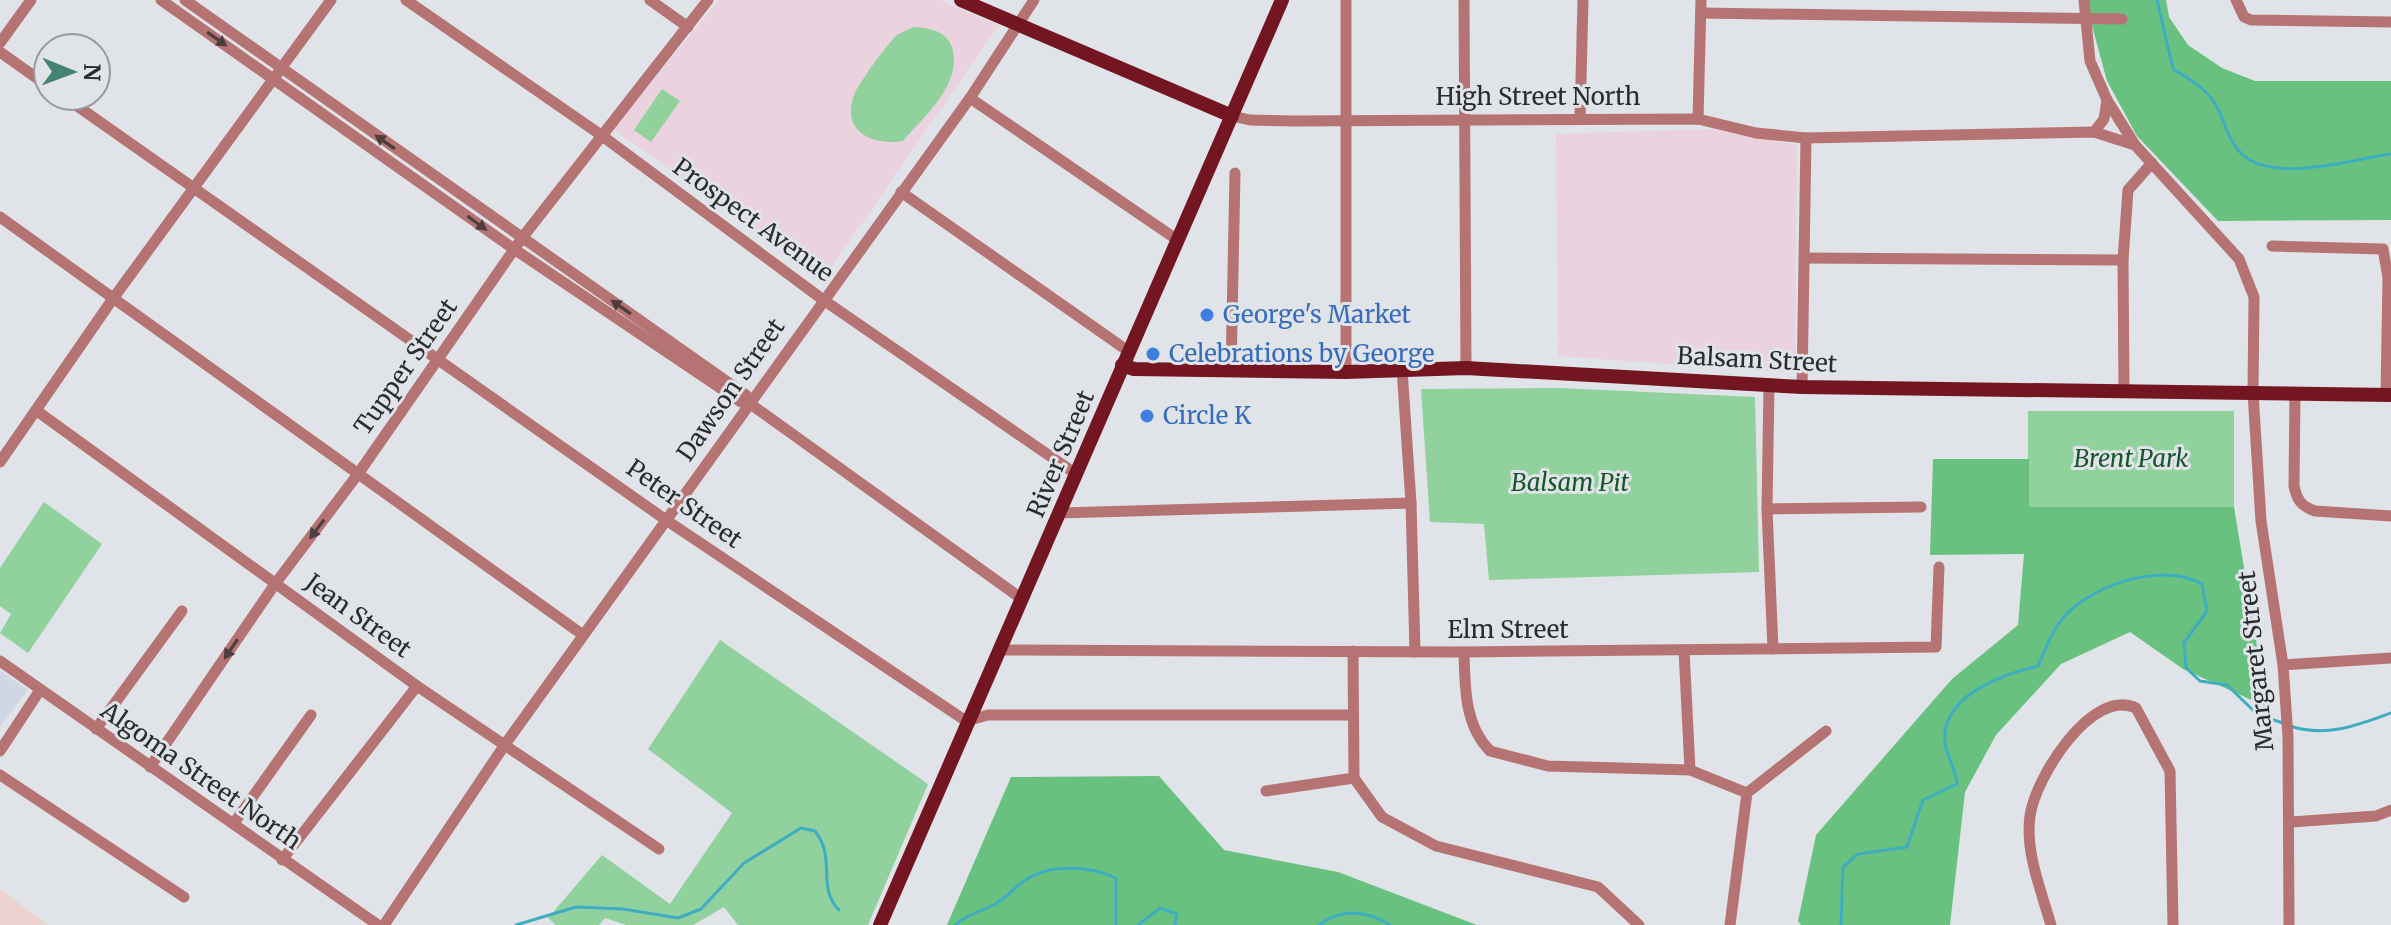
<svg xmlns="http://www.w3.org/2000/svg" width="2391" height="925" viewBox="0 0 2391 925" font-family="Merriweather,serif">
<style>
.commercial{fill:#edd3cf}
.built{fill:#cfd8e2}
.education{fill:#ead2de}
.green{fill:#90d19e}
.forest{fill:#69c180}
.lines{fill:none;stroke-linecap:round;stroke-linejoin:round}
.stream{stroke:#3eadc1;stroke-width:3}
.minor{stroke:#b67373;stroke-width:11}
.major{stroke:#741622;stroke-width:14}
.oneway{fill:#4d3e3e}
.shop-dot{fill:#3f7fe0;stroke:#e0e4e8;stroke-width:3}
.labels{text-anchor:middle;stroke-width:6;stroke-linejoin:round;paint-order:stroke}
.street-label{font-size:24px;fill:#2a2c2d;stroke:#e0e4e8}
.shop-label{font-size:24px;fill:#366cbe;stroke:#e0e4e8;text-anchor:start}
.park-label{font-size:24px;font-style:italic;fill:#17562c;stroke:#e0e4e8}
</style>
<rect width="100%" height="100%" fill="#e0e4e8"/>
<path class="commercial" d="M 0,889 L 48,925 L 0,925 Z"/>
<path class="built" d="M 0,671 L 28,690 L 0,727 Z"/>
<g class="education">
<path d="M 719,0 L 939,0 L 999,25 L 824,278 L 613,129 Z"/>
<path d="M 1712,129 L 1797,145 L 1795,373 L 1558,356 L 1556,134 Z"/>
</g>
<g class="green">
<path d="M 914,27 C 932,28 949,32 953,51 C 960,87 924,116 903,141 C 875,146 842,133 853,98 C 856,86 887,44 897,35 C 901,32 909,30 914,27 Z"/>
<path d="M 662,89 L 680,101 L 651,142 L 634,130 Z"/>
<path d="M 1560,388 L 1755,397 L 1759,572 L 1489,580 L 1484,524 L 1430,522 L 1421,389 Z"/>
<rect x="2028" y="411" width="206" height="96"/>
<path d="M 44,502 L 102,544 L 28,653 L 0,633 L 11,614 L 0,606 L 0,568 Z"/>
<path d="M 720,640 L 928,784 L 868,925 L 738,925 L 724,907 L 693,925 L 626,925 L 605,918 L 599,925 L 556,925 L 548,918 L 602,855 L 670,904 L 732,813 L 648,749 Z"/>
</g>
<g class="forest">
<path d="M 2085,0 L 2166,0 L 2169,17 L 2188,45 L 2222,68 L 2255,81 L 2391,81 L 2391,220 L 2218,221 L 2137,136 L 2107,81 Z"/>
<path d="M 1933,459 L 2029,459 L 2029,507 L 2234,507 L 2267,707 L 2183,669 L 2130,632 L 2061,664 L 1996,735 L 1965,792 L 1950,925 L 1801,925 L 1798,921 L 1816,835 L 1952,679 L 2018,625 L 2024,554 L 1930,555 Z"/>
<path d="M 1159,776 L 1224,850 L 1338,872 L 1477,925 L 947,925 L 1011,777 Z"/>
</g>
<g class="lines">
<g class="stream">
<path d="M 2157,0 L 2173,69 C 2190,79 2209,90 2218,109 C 2225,123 2229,142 2241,153 C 2272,185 2352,159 2391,154"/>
<path d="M 2290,726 C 2327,738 2358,725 2391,713"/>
<path d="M 516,925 L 576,907 L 623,909 L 678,918 L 701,909 L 744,863 L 801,828 L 815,831 C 837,859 816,887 839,910"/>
<path d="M 955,925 C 968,914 979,912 994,905 C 1005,899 1014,888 1024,881 C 1049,863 1090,866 1116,878 L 1116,925"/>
<path d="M 1138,925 L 1160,908 L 1177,914 L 1175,925"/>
<path d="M 1319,925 C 1342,908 1366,910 1390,925"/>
<path d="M 1841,925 L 1843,867 L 1858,854 L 1907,847 L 1923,800 L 1957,784 C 1956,770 1947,757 1945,743 C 1940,696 2003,674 2038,666 C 2044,653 2049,638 2057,626 C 2082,587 2161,560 2202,584 L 2207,611 L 2184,643 L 2186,668 L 2200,681 L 2227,685 L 2258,715 L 2283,723"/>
</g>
<g class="minor">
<path d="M 161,0 L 514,249 L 741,402 L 749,403 L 1022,599"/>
<path d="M 185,0 L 746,395 L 749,403"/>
<path d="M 406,0 L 601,135 L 822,299 L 1076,474"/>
<path d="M 650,0 L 688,27"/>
<path d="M 1346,0 L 1346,372"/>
<path d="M 1464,0 L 1466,368"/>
<path d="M 2084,0 L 2090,61 L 2107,100 L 2135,145 L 2239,259 L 2254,297 L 2253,393 L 2261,521 L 2283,665 L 2288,737 L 2289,925"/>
<path d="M 2236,0 L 2244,17 L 2251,20 L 2391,22"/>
<path d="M 1701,13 L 2122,19"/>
<path d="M 0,43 L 31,0"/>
<path d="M 0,52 L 48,86"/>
<path d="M 63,96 L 666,520 L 966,721 L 988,715 L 1353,715"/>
<path d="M 970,98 L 1176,239"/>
<path d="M 1232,116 L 1250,120 L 1294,121 L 1698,119 L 1756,133 L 1806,138 L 2094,132 L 2135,145"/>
<path d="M 1580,119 L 1583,0"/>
<path d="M 1698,119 L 1701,0"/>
<path d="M 2094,132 L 2104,119 L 2107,100"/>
<path d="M 901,192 L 1128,351"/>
<path d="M 0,217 L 583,635"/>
<path d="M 2272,246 L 2383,249 L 2388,277 L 2386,395"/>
<path d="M 1804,258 L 2123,260"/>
<path d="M 1402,369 L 1411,503 L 1415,652"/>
<path d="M 1231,371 L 1235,173"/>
<path d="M 1769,385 L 1767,509 L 1773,649"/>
<path d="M 1802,387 L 1806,138"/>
<path d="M 2124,391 L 2123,260 L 2128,190 L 2152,163"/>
<path d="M 2295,394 L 2294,486 C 2297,500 2301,506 2315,511 L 2391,516"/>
<path d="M 37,411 L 417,686 L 659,849"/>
<path d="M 0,462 L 112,300 L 331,0"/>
<path d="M 1767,509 L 1921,507"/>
<path d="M 1060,513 L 1411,503"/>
<path d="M 999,650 L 1464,652 L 1936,647 L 1939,567"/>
<path d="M 1684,650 L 1690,770"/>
<path d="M 1353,651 L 1354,778 L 1382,817 L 1436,846 L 1598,887 L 1639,925"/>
<path d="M 1464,652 C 1465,686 1464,725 1490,751 L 1548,766 L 1690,770 L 1747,793"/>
<path d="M 0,661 L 378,925"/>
<path d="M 2283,665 L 2391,658"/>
<path d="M 96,729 L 182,611"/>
<path d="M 0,751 L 40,690"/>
<path d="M 150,767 L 275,584 L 358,474 L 522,238 L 708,0"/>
<path d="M 0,775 L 184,897"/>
<path d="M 1266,791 L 1354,778"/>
<path d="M 2291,822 L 2376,816 L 2391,810"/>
<path d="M 234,823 L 311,715"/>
<path d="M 282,860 L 417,686"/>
<path d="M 384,925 L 506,743 L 970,98 L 1034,0"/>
<path d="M 1730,925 L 1747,793 L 1826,731"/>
<path d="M 2051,925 C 2041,890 2025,852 2030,816 C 2035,778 2092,687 2136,708 L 2170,771 L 2173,925"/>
</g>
<g class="major">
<path d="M 961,0 L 1232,116"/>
<path d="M 1122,365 L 1134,369 L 1346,372 L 1466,368 L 1802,387 L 2391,395"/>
<path d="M 880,925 L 1282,0"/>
</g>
</g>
<defs><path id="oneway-solid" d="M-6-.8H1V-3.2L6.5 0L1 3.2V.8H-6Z" transform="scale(2)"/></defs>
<g class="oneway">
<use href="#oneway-solid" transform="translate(217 39) rotate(35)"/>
<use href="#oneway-solid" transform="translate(385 142) rotate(-145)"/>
<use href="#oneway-solid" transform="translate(477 223) rotate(36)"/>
<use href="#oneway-solid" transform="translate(621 307) rotate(-145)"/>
<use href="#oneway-solid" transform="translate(317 529) rotate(127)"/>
<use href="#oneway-solid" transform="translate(231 649) rotate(124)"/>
</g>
<g class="shop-dot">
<circle cx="1207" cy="315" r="8"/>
<circle cx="1153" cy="354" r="8"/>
<circle cx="1147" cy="416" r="8"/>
</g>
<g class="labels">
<g class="street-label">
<text x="1538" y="105">High Street North</text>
<text transform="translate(753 220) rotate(36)" y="8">Prospect Avenue</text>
<text transform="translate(1757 360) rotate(3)" y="8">Balsam Street</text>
<text transform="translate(406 367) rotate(-55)" y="8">Tupper Street</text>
<text transform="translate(731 390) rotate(-55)" y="8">Dawson Street</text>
<text transform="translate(1061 454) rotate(-67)" y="8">River Street</text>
<text transform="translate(684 504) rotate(35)" y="8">Peter Street</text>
<text transform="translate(358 616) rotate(36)" y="8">Jean Street</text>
<text x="1508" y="638">Elm Street</text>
<text transform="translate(2256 661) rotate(-96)" y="8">Margaret Street</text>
<text transform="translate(201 776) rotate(35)" y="8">Algoma Street North</text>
</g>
<g class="shop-label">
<text x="1223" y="323">George's Market</text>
<text x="1169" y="362">Celebrations by George</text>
<text x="1163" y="424">Circle K</text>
</g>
<g class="park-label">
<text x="2131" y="467">Brent Park</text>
<text x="1570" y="491">Balsam Pit</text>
</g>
</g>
<g transform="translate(72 72) rotate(91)"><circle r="38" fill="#e0e4e8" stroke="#979a9d" stroke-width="2"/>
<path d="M0-6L14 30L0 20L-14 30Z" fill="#448473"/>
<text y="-12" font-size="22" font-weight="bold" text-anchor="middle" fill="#2a2c2d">N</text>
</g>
</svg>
